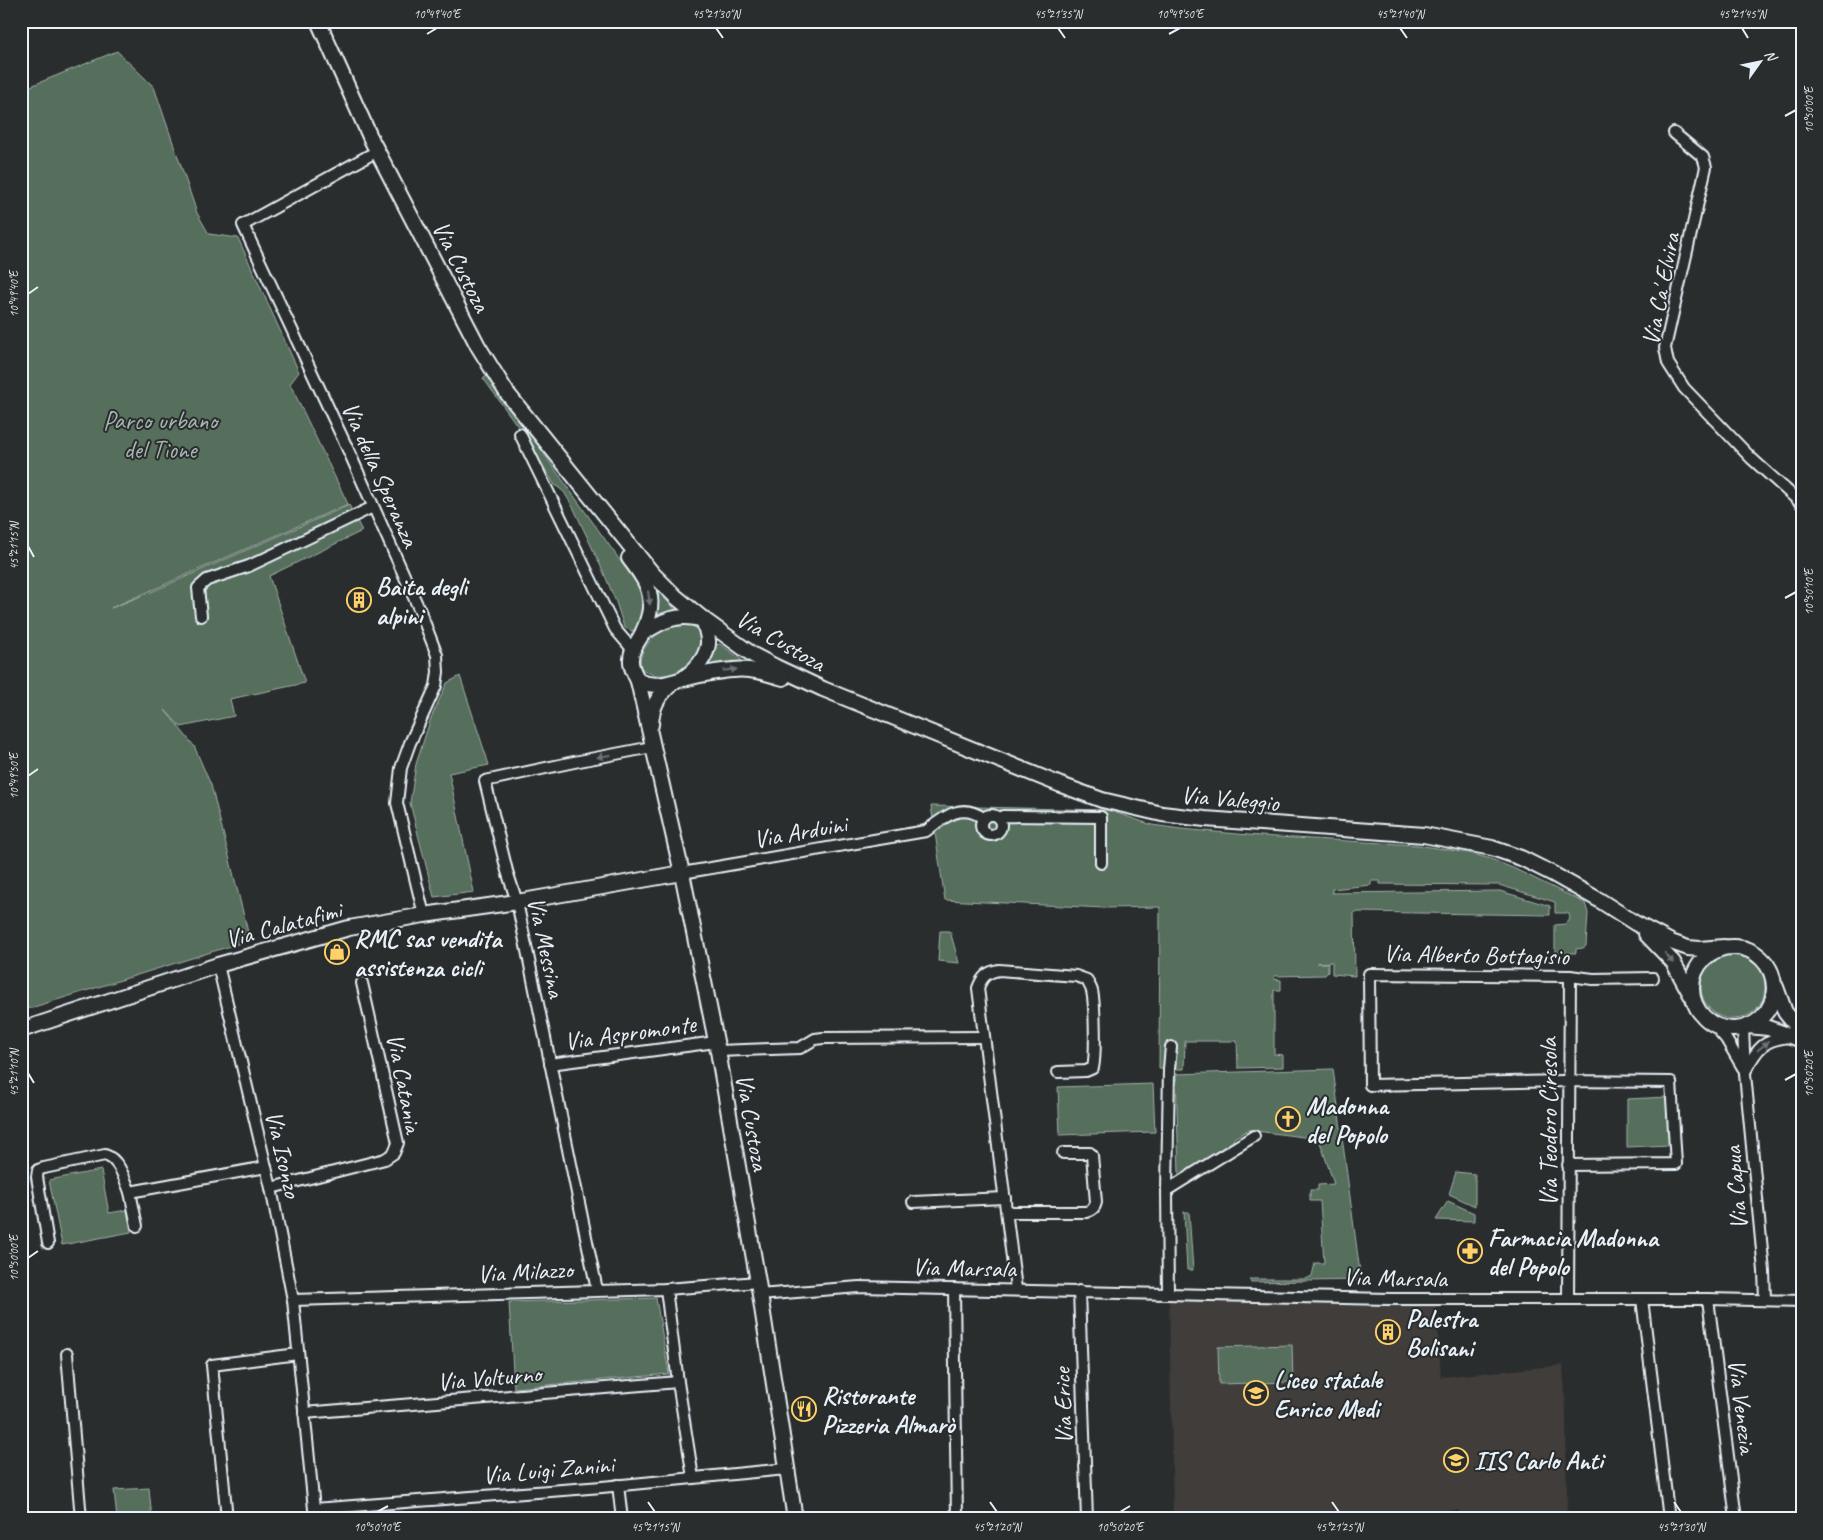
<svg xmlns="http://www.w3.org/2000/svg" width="1823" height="1540" viewBox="0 0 1823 1540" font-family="Caveat,sans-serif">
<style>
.built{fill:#3f3c3a}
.green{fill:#576e5b;stroke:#a0b0aa}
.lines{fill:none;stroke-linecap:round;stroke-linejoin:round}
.street-casing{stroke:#e8f1f8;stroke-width:14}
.secondary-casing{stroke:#e8f1f8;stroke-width:18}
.street{stroke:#2a2d2e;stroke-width:10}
.secondary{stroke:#2a2d2e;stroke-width:14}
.oneway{fill:#6c7275}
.ticks{fill:none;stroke:#e8f1f8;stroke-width:2}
.labels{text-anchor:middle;stroke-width:4;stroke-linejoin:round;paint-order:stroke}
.street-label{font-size:25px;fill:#e8f1f8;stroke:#2a2d2e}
.park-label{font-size:25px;fill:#a7b6b1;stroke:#2a2d2e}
.poi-label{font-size:25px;font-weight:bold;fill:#e8f1f8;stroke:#2a2d2e;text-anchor:start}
.neatline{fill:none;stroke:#e8f1f8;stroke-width:2}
.ticks-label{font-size:12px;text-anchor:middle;fill:#e8f1f8}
</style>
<rect width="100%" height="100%" fill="#2a2d2e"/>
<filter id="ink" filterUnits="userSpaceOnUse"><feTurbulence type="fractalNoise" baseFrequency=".02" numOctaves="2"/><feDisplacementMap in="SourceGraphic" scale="10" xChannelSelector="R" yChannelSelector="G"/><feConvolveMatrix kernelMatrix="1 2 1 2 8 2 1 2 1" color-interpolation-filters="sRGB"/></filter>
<g filter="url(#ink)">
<path class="built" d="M 1169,1298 L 1436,1306 L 1441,1377 L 1563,1365 L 1566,1410 L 1567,1519 L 1459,1519 L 1458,1510 L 1454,1510 L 1368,1519 L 1173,1519 Z"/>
<g class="green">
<path d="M 117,51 L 154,87 L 197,213 L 209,234 L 238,238 L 299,372 L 290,384 L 348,504 L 111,608 L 149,593 L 349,505 L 362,531 L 269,576 L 305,683 L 230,699 L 234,716 L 181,727 L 165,710 L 194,746 L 211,785 L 250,940 L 21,1011 L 21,90 Z"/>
<path d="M 488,376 L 534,436 L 544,454 L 639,587 C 643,602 643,616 634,630 L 631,631 L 624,627 L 616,602 L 603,571 L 574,509 L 564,492 L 554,484 L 529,442 L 483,378 Z"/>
<path d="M 658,592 L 675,609 L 674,611 L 659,617 L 655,615 L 654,594 Z"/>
<path d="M 689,625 L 696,628 L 702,638 C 700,645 698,653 693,659 C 682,674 656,682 641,668 C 637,653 651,636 665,630 C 672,626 681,626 689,625 Z"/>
<path d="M 720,644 L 741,659 L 741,661 L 709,669 L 706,666 L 714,645 Z"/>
<path d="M 460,676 L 489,765 L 449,773 L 474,892 L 434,897 L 410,803 L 416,764 L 431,718 L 447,683 Z"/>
<path d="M 931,806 L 1108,810 L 1152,825 L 1181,829 L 1260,836 L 1417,845 L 1469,853 L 1491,859 L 1515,869 L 1585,903 L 1588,913 L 1586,946 L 1583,948 L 1576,949 L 1576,953 L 1555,953 L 1555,925 L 1565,924 L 1569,921 L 1570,917 L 1568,913 L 1555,913 L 1555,902 L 1499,885 L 1380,884 L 1380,881 L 1371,881 L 1371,885 L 1332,889 L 1332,893 L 1500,891 L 1550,906 L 1550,915 L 1354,912 L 1355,976 L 1332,974 L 1332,962 L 1317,963 L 1328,963 L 1328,972 L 1325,975 L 1274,976 L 1274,979 L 1281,980 L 1281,990 L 1274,990 L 1274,1054 L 1283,1055 L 1283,1067 L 1238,1068 L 1237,1041 L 1185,1041 L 1184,1069 L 1159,1069 L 1160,907 L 1104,908 L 945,900 Z"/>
<path d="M 940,931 L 950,931 L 959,963 L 938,961 Z"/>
<circle cx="1733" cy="987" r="32"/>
<path d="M 1333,1069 L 1361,1280 L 1251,1282 L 1249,1279 L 1306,1279 L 1312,1276 L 1315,1263 L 1324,1263 L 1320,1201 L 1310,1201 L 1310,1190 L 1318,1190 L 1318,1185 L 1334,1184 L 1319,1139 L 1248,1130 L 1234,1138 L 1231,1147 L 1179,1175 L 1176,1074 Z"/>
<path d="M 1153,1084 L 1155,1132 L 1060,1135 L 1058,1087 Z"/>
<path d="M 1668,1097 L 1670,1145 L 1627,1147 L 1627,1099 Z"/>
<path d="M 101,1170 L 109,1213 L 127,1210 L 131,1232 L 62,1245 L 49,1180 Z"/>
<path d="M 1456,1172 L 1475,1174 L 1475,1206 L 1449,1194 Z"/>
<path d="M 1448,1201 L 1474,1213 L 1474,1221 L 1436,1220 Z"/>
<path d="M 1184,1212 L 1189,1212 L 1193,1270 L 1187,1270 Z"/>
<path d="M 656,1298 L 669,1374 L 514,1388 L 509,1302 Z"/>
<path d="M 1292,1345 L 1293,1382 L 1219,1384 L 1218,1347 Z"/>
<path d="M 149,1488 L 152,1519 L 117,1519 L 114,1490 Z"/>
</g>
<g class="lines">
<defs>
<g id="street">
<path d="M 1674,133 L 1703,157 L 1706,167 L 1665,348 L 1668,363 L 1684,388 L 1751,458 L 1802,504"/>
<path d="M 370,155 L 243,225 L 350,454 L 420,611 L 437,655 L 438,672 L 436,686 L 410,743 L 401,768 L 397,803 L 424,915"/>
<path d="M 520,434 L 615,629 L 633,650"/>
<path d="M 201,616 L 198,588 L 207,580 L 249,566 L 373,507"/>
<circle cx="991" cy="825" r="10"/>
<path d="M 999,819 L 1003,816 L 1101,817 L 1101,863"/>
<path d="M 682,873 L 926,831 C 944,817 961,802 983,818"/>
<path d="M 218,965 L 271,1188 L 293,1300 L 315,1519"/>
<path d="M 1713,1024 L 1726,1039 L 1743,1068"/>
<path d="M 1743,1028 L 1745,1074 L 1764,1271 L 1765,1300"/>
<path d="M 718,1051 L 800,1048 L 815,1039 L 823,1038 L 984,1037"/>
<path d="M 550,1064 L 716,1042"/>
<path d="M 1746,1070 C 1757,1048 1764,1039 1791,1037"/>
<path d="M 1568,1165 L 1676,1164 L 1671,1082 L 1562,1081 L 1370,1085 L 1369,974 L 1570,976 L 1593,979 L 1653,978"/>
<path d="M 271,1188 L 385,1159 L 394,1153 L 398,1143 L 362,983"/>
<path d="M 1167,1190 L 1254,1136"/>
<path d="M 130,1192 L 137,1226"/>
<path d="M 913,1202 L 1005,1198"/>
<path d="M 1007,1212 L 1086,1212 C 1092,1210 1095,1208 1096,1202 L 1092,1155 L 1090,1153 L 1063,1153"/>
<path d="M 48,1243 L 37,1177 L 38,1170 L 44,1168 L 105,1155 C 119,1159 125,1180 130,1192 L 266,1167"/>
<path d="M 666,1289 L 678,1382 L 693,1478"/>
<path d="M 954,1289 L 957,1519"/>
<path d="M 1016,1289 L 978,988 C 982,977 987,972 999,970 L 1076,976 L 1087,980 C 1088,983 1091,987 1092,991 C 1095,1004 1096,1055 1093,1068 L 1086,1071 L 1058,1072"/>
<path d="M 597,1290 L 517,902 L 507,871 L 485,781 L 574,762 L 652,747"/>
<path d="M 1079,1291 L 1087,1519"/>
<path d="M 1168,1294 L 1167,1190 L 1169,1069 L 1171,1047"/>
<path d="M 759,1295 L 859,1287 L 1389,1299 L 1708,1299 L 1802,1301"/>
<path d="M 1568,1299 L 1570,976"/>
<path d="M 1642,1299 L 1669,1519"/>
<path d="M 1708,1299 L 1736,1519"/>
<path d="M 293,1300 L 666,1289 L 758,1282"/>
<path d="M 67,1354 L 81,1519"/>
<path d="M 304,1413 L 678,1382"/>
<path d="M 618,1485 L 622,1519"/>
<path d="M 314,1509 L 602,1487 L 786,1469"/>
<path d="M 227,1519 L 212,1365 L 298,1354"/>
</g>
<g id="secondary">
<path d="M 318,21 L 371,139 L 478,346 L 507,393 L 652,573 L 676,597 L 703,619 L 753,655 L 776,667 L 823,689 L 1061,785 L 1102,800 L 1162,814 L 1205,819 L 1424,835 L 1492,848 L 1521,858 L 1551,873 L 1599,900 L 1635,923 L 1671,942 L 1688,948 L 1700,949 L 1724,947"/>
<path d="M 629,558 C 636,568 646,579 649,592 C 653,605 648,622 642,634 C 638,642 631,649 631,659 C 630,667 635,674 638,681 L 682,873 L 718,1051 L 758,1282 L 795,1519"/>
<path d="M 643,633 C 662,621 677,613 700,619"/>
<path d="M 685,677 C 696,669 706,658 708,644 C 709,637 705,626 703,619"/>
<path d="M 638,681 C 654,688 667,684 683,679 C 699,675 716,671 733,670 C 750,668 767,673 783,678"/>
<path d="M 651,725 C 652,705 657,698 671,684"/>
<path d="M 1646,934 L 1673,962 L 1691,995"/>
<circle cx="1733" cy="988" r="41"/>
<path d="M 1776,987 L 1785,1012 L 1802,1033"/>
<path d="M 1748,1026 L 1768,1028 L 1802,1040"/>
<path d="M 21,1030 L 218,965 L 349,928 L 424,915 L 517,902 L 682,873"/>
</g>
</defs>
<use href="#street" class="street-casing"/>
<use href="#secondary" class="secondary-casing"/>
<use href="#street" class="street"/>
<use href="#secondary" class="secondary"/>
</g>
<defs><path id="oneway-solid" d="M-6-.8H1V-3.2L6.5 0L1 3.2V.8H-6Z" transform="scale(1.25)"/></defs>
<g class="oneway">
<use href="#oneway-solid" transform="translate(649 598) rotate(82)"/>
<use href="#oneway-solid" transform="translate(730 670) rotate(-6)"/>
<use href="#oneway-solid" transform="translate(604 756) rotate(170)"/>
<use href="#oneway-solid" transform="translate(1669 958) rotate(50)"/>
<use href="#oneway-solid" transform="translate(1763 1046) rotate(-38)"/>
</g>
</g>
<path class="ticks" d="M 716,28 L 723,38M 1058,28 L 1065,38M 1400,28 L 1407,38M 1742,28 L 1748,38M 427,34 L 437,28M 1169,34 L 1180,28M 1785,116 L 1796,110M 28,294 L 38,287M 28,546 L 34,557M 1785,598 L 1796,592M 28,776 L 38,769M 28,1073 L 34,1083M 1785,1080 L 1796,1074M 28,1258 L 38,1251M 648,1502 L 655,1512M 990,1502 L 997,1512M 1332,1502 L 1339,1512M 1674,1502 L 1681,1512M 377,1512 L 388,1506M 1120,1512 L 1130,1506"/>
<defs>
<symbol id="building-ring" viewBox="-11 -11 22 22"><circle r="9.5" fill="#2a2d2e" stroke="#ffd166" stroke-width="1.5"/><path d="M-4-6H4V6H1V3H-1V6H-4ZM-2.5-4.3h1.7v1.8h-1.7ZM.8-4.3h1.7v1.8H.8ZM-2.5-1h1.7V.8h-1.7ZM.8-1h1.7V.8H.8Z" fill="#ffd166"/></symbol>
<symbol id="shop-ring" viewBox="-11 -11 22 22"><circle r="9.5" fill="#2a2d2e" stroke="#ffd166" stroke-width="1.5"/><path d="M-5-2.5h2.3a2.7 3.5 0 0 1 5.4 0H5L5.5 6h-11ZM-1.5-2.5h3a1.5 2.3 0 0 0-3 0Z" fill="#ffd166"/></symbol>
<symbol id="church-ring" viewBox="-11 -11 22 22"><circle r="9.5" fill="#2a2d2e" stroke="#ffd166" stroke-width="1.5"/><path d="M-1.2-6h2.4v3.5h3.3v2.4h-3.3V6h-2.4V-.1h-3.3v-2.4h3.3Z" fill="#ffd166"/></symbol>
<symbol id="pharmacy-ring" viewBox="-11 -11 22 22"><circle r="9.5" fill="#2a2d2e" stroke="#ffd166" stroke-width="1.5"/><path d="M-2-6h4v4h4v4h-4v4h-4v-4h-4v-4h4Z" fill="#ffd166"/></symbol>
<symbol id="school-ring" viewBox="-11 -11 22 22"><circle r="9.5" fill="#2a2d2e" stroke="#ffd166" stroke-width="1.5"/><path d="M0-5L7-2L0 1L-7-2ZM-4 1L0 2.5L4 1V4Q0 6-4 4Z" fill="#ffd166"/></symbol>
<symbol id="restaurant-ring" viewBox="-11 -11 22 22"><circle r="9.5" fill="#2a2d2e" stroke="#ffd166" stroke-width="1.5"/><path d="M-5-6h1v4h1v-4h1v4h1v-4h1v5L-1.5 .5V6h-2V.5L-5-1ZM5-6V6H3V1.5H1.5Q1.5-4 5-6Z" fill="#ffd166"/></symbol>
</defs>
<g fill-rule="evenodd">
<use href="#building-ring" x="345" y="586" width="28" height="28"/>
<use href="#shop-ring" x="323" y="938" width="28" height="28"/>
<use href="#church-ring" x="1274" y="1105" width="28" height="28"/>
<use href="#pharmacy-ring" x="1456" y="1237" width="28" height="28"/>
<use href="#building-ring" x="1374" y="1318" width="28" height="28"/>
<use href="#school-ring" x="1242" y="1379" width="28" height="28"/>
<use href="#restaurant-ring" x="790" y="1395" width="28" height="28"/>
<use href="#school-ring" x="1442" y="1446" width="28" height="28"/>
</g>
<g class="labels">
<g class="street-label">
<text transform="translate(462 266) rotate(63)" y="9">Via Custoza</text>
<text transform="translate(1660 289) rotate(-79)" y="9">Via Ca' Elvira</text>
<text transform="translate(381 474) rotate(66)" y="9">Via della Speranza</text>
<text transform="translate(781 640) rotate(30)" y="9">Via Custoza</text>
<text transform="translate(1230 798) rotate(5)" y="9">Via Valeggio</text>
<text transform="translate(800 831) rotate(-10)" y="9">Via Arduini</text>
<text transform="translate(283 924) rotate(-15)" y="9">Via Calatafimi</text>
<text transform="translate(547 947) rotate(78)" y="9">Via Messina</text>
<text transform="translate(1476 954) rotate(1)" y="9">Via Alberto Bottagisio</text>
<text transform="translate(630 1032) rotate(-8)" y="9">Via Aspromonte</text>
<text transform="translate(405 1083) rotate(79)" y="9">Via Catania</text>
<text transform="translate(753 1122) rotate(80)" y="9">Via Custoza</text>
<text transform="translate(1548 1122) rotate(-90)" y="9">Via Teodoro Ciresola</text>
<text transform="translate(284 1154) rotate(77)" y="9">Via Isonzo</text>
<text transform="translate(1735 1188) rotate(-95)" y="9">Via Capua</text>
<text transform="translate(964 1267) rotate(1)" y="9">Via Marsala</text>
<text transform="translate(525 1271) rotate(-3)" y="9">Via Milazzo</text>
<text transform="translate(1395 1277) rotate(1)" y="9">Via Marsala</text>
<text transform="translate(489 1377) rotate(-5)" y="9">Via Volturno</text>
<text transform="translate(1062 1406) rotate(-92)" y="9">Via Erice</text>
<text transform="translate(1743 1406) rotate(83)" y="9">Via Venezia</text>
<text transform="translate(548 1469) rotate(-5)" y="9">Via Luigi Zanini</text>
</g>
<g class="park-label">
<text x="160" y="429">Parco urbano<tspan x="160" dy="29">del Tione</tspan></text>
</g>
<g class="poi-label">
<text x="376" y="595">Baita degli<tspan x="376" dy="29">alpini</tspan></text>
<text x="354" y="947">RMC sas vendita<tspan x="354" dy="29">assistenza cicli</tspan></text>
<text x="1306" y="1114">Madonna<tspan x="1306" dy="29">del Popolo</tspan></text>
<text x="1488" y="1246">Farmacia Madonna<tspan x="1488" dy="29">del Popolo</tspan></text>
<text x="1406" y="1327">Palestra<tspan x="1406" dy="29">Bolisani</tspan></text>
<text x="1274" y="1388">Liceo statale<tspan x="1274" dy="29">Enrico Medi</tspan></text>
<text x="822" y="1404">Ristorante<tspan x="822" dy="29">Pizzeria Almarò</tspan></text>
<text x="1474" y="1469">IIS Carlo Anti</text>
</g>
</g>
<rect width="1823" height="1540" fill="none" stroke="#2a2d2e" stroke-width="55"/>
<g transform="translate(1760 62) rotate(57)" stroke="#2a2d2e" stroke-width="4" paint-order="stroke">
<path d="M0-4L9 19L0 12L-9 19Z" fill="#e8f1f8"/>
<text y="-8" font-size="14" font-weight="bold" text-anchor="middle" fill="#e8f1f8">N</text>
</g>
<rect x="28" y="28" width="1768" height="1484" class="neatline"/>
<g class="ticks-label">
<text x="437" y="18">10°49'40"E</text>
<text x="716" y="18">45°21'30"N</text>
<text x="1058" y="18">45°21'35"N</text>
<text x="1180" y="18">10°49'50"E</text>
<text x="1400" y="18">45°21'40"N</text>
<text x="1742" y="18">45°21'45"N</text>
<text transform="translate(1809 110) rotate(-90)" y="4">10°50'00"E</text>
<text transform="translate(14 294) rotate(-90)" y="4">10°49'40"E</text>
<text transform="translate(14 546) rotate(-90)" y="4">45°21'15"N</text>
<text transform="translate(1809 592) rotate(-90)" y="4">10°50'10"E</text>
<text transform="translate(14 776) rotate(-90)" y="4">10°49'50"E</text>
<text transform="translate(14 1073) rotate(-90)" y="4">45°21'10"N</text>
<text transform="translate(1809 1074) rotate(-90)" y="4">10°50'20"E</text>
<text transform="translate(14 1258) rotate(-90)" y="4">10°50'00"E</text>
<text x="377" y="1531">10°50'10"E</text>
<text x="655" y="1531">45°21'15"N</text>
<text x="997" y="1531">45°21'20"N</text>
<text x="1120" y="1531">10°50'20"E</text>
<text x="1339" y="1531">45°21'25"N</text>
<text x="1681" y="1531">45°21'30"N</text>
</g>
</svg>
